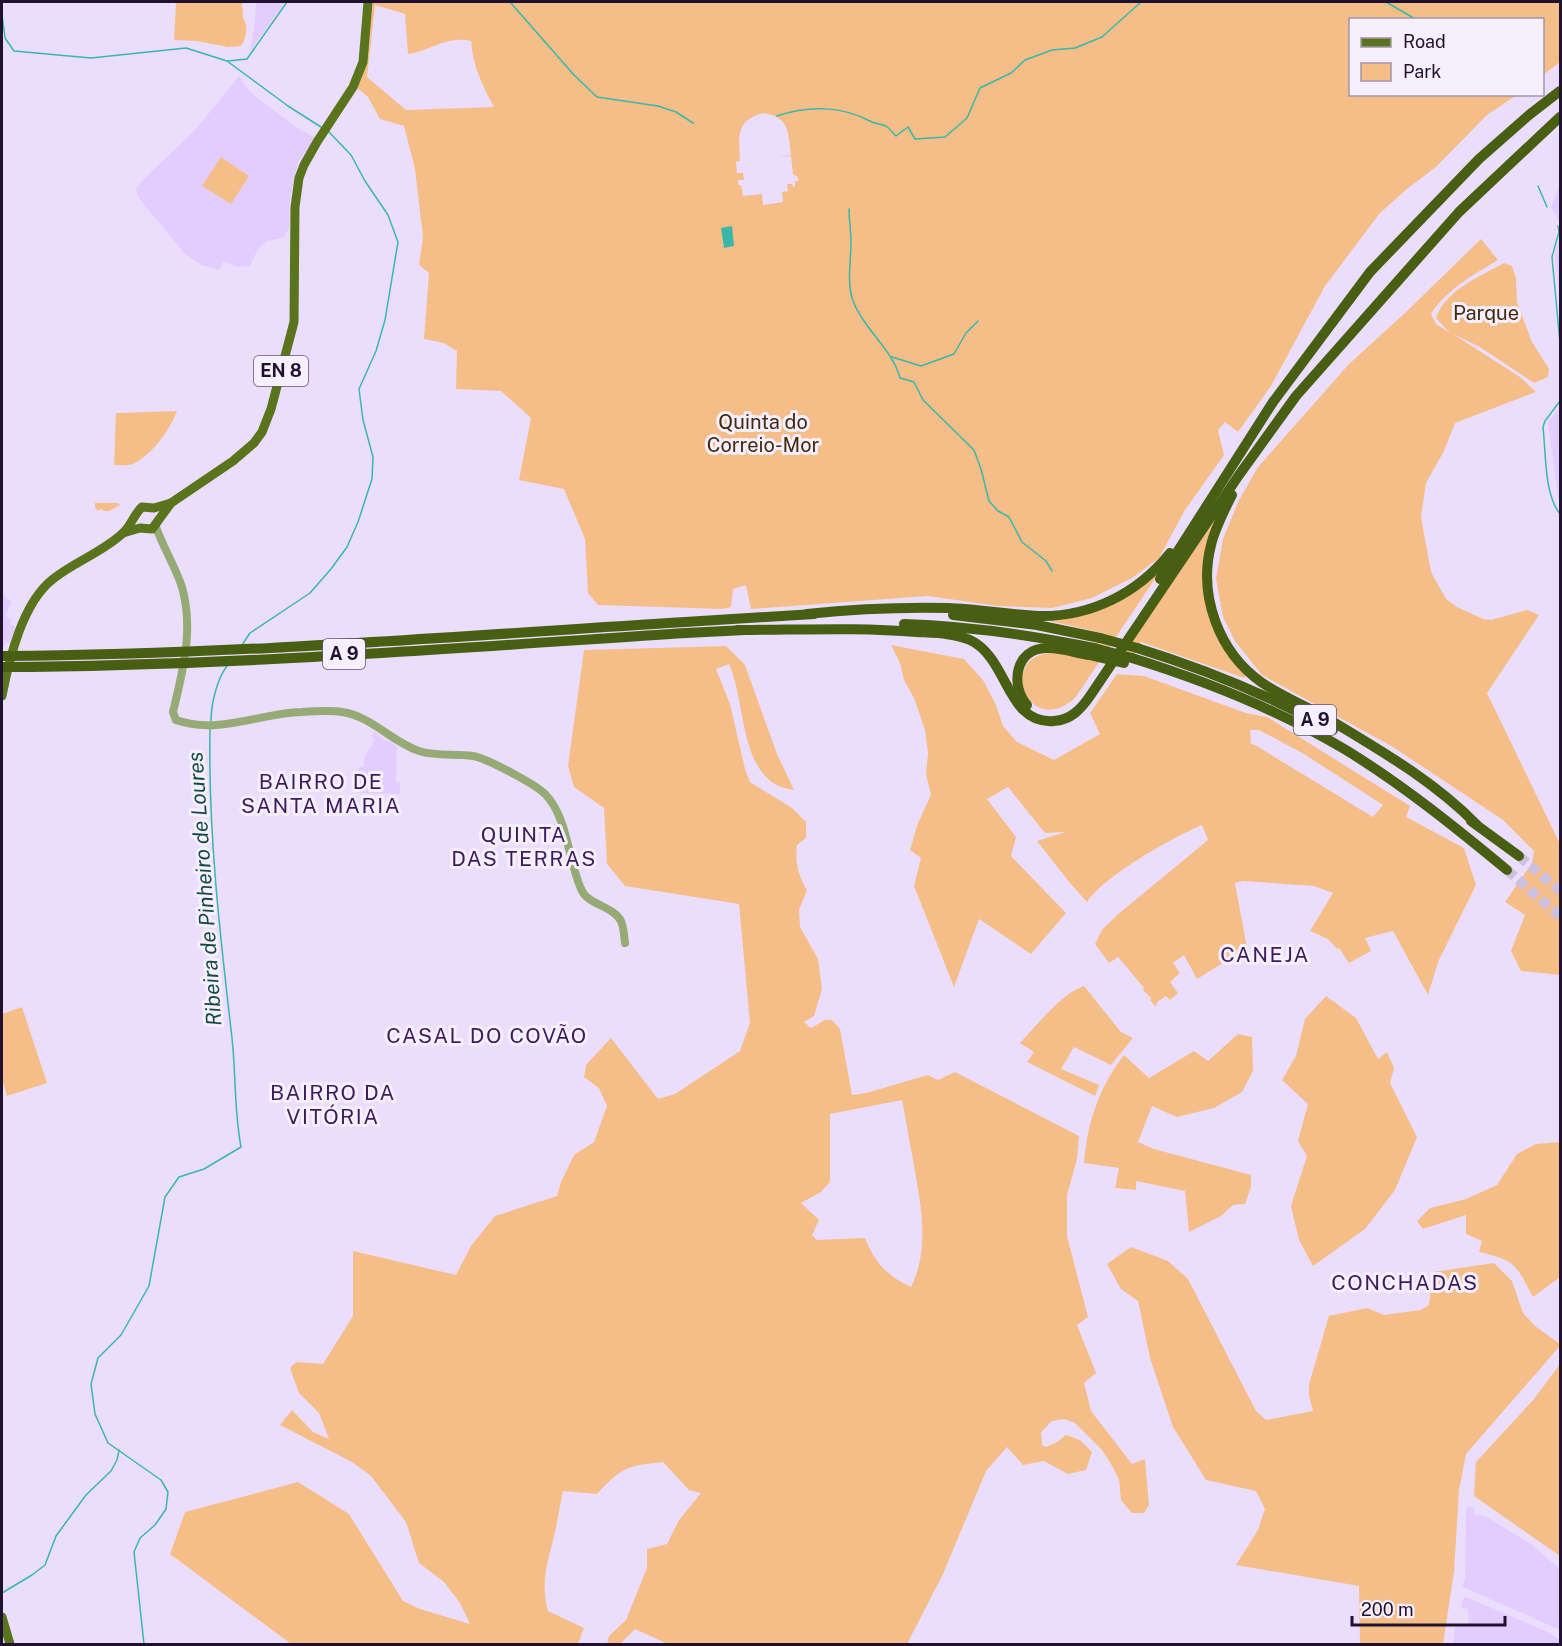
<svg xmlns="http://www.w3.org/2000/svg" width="1562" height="1646" viewBox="0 0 1562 1646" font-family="'Public Sans',sans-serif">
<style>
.built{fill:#e3cdff}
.green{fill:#f5be89;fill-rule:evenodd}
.water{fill:#3ab7a9}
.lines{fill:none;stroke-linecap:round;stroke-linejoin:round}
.stream{stroke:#3ab7a9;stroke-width:1.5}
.highway-tunnel{stroke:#cdbfde;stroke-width:10;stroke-dasharray:10 5;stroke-linecap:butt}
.minor{stroke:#96aa75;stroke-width:8}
.major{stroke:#5a731d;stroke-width:9}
.highway{stroke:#485e13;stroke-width:10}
.highway-bridge{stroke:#485e13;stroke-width:10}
.labels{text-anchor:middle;stroke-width:6;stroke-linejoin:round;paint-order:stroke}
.shield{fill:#f5effe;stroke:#60546c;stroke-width:1.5}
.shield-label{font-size:18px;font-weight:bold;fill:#20122e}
.park-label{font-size:20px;fill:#432a0e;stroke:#f5effe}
.neighbourhood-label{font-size:21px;letter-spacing:1.5px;fill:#3c1c5a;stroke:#f5effe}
.water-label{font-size:21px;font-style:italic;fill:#154a44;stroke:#f5effe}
</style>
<rect width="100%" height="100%" fill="#ebdefd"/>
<g class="built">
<path d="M 256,2 L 285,2 L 250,52 L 255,21 Z"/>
<path d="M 239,76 L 250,92 L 297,128 L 316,138 L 298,162 L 290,199 L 289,228 L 283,238 L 267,241 L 258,249 L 250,266 L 236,267 L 223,261 L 220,270 L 201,265 L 185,254 L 138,197 L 136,189 L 140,183 L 196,129 Z"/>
<path d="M 1560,184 L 1560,223 L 1551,207 Z"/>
<path d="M 1560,236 L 1560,301 L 1555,255 Z"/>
<path d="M 1560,408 L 1560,500 L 1558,497 L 1548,422 Z"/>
<path d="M 2,594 L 12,602 L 5,616 L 12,619 L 10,624 L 16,627 L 9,643 L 6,642 L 3,649 Z"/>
<path d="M 375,732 L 385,741 L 390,741 L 397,747 L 396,782 L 400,782 L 400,794 L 357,793 L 359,767 L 363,767 L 365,756 L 375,740 L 371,736 Z"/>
<path d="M 1468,1506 L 1474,1509 L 1474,1514 L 1487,1517 L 1532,1545 L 1560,1569 L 1560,1630 L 1463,1587 L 1463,1583 L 1465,1580 L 1466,1511 Z"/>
<path d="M 1466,1597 L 1548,1632 L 1560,1640 L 1560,1644 L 1453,1644 L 1456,1623 L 1468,1627 L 1469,1620 L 1468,1609 L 1461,1608 L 1463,1599 Z"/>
</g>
<g class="green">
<path d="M 176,2 L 242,2 L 243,18 C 249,26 246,38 241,46 L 228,47 L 197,41 L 174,40 Z"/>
<path d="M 370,2 L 1560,2 L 1560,62 L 1543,75 L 1542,20 L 1350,20 L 1350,94 L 1517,95 L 1487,115 L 1436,167 L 1408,188 L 1380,213 L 1325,286 L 1271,386 L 1238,432 L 1225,422 L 1218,430 L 1224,455 L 1185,510 L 1159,558 L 1132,578 L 1092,598 L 1052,608 L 998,606 L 928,596 L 751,609 L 746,585 L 733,589 L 731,607 L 723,609 L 598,605 L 588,593 L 585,539 L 564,489 L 519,480 L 531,418 L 501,391 L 456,389 L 457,351 L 444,343 L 424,339 L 429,273 L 419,265 L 423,237 L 415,169 L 404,126 L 380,119 L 368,97 L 357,88 ZM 375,5 L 405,14 L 408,54 C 430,51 447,35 471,41 C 473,66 482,85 494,107 L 406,110 L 367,77 ZM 763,113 C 790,117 788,132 791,155 L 777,157 L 791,156 L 793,174 L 798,177 L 798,181 L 795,181 L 795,187 L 793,187 L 792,184 L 787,184 L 788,191 L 782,192 L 783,202 L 763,205 L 762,194 L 743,196 L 741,185 L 738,185 L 738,180 L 744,180 L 743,173 L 737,173 L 736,162 L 740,161 C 739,137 735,121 763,113 Z"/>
<path d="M 221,157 L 249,176 L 231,204 L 202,186 Z"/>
<path d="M 1481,239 L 1498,260 C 1473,275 1447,289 1431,314 L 1436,324 L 1450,333 L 1436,318 C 1445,290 1481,276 1504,263 L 1512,266 L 1516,278 L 1517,302 L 1532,342 L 1549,369 L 1548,377 L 1534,383 L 1480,347 L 1453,334 L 1520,377 L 1536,392 L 1455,423 L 1444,451 L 1426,483 L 1421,517 L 1431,572 L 1446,599 L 1457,607 L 1483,619 L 1491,620 L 1527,610 L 1539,615 L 1487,693 L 1560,844 L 1560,975 L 1521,971 L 1511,951 L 1525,915 L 1505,902 L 1532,863 L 1534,851 L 1503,820 L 1393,747 L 1262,675 L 1235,641 L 1223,617 L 1216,579 L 1223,539 L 1239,500 L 1258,467 L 1349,364 L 1406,312 Z"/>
<path d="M 177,411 C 169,431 153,454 133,464 C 128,466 120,465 114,465 L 116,413 Z"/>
<path d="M 95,503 L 118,503 L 120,505 L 109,511 L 103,511 L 102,509 L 100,509 L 99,511 L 95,508 Z"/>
<path d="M 1213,522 L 1204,591 L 1246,675 L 1244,678 L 1141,642 L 1124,668 L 1114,666 Z"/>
<path d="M 1159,573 L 1075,698 C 1029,739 997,659 1049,653 C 1060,651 1075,657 1086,659 L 1103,633 L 1045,620 L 1062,619 Z"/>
<path d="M 891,645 L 964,659 L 983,680 L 996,705 L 1003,726 L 1017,742 L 1054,760 L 1100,734 L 1090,713 L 1117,674 L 1144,676 L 1246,713 L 1267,717 L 1410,806 L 1406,817 L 1464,848 L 1476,885 L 1438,962 L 1428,995 L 1393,931 L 1365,938 L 1371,951 L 1349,963 L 1339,948 L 1337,949 L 1328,939 L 1310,931 L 1333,893 L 1314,886 L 1243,881 L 1235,883 L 1247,948 L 1197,979 L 1184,955 L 1173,963 L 1180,973 L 1170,982 L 1178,993 L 1170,1000 L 1166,996 L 1157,1002 L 1156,1007 L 1150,1000 L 1151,998 L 1143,990 L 1144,988 L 1118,957 L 1109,963 L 1095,944 L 1102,930 L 1116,916 L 1208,840 L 1202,825 C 1172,838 1105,875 1087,902 L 1070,883 L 1037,841 L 1066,832 L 1045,833 L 1008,787 L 987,799 L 1016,837 L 1011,856 L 1066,913 L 1031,954 L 979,919 L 954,987 L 914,886 L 921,858 L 910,850 L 918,823 L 931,795 L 926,774 L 928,753 L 925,730 L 914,698 L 904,680 L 900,663 ZM 1259,730 L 1304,754 L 1383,805 L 1373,817 L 1255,745 L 1251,744 L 1250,730 Z"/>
<path d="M 726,646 L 745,665 L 777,754 L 794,790 C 738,784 747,703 729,664 L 716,669 L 730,704 L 745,769 L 750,782 L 792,808 L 806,822 L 806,838 L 797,845 C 795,863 798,875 807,890 L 799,910 L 800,927 L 818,959 L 822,989 L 814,1016 L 804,1022 L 811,1028 L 825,1020 L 832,1020 L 840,1029 L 852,1095 L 866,1093 L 928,1075 L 938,1080 L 955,1072 L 1079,1136 L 1077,1159 L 1067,1195 L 1067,1236 L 1088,1317 L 1077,1325 L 1096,1373 L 1084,1383 L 1091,1411 L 1132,1464 L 1145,1459 L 1149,1505 L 1144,1513 L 1132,1513 L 1121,1500 L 1119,1479 L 1111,1464 L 1102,1450 L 1075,1423 L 1064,1419 L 1052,1421 L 1041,1432 L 1042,1445 L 1046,1447 L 1057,1442 L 1066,1435 L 1080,1440 L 1092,1452 L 1086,1470 L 1068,1474 L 1044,1461 L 1023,1465 L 1007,1447 L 986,1471 L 943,1574 L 907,1644 L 668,1644 L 635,1629 L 620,1644 L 607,1644 L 609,1636 L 626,1620 L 647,1568 L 647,1549 L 667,1544 L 679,1520 L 701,1493 L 689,1490 L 663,1462 C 627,1466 623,1466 597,1494 L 563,1491 C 560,1504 558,1519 555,1532 C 548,1563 540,1579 548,1611 L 584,1628 L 578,1644 L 291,1644 L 170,1554 L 185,1512 L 298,1482 L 349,1514 L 403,1601 L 420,1609 L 470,1624 L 460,1603 L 444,1582 L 419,1563 L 406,1522 L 371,1476 L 352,1462 L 280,1425 L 292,1410 L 313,1432 L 329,1439 L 319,1413 L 299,1393 L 290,1368 L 296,1362 L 323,1364 L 353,1316 L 353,1251 L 456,1275 L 471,1246 L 495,1216 L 557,1196 L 561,1182 L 574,1155 L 594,1142 L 607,1106 L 599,1088 L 584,1077 L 586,1065 L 611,1038 L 658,1099 L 675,1094 L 740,1051 L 750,1023 L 739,904 L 625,886 L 607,864 L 604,808 L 574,787 L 568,766 L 584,650 ZM 902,1100 C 906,1120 909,1140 913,1160 C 920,1201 931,1247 911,1287 C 886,1275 875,1263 865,1238 L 817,1240 L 812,1235 L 819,1220 L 801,1203 L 821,1192 L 830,1182 L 830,1114 Z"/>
<path d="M 1084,986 L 1121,1032 L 1133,1038 L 1111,1065 L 1074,1047 L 1061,1069 L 1099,1085 L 1095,1096 L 1027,1062 L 1034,1052 L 1020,1043 C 1036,1026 1062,993 1084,986 Z"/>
<path d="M 1326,996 L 1356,1018 L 1378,1059 L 1387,1052 L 1394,1068 L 1390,1083 L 1417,1137 L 1395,1190 L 1365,1229 L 1313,1266 L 1299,1240 L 1291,1206 L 1307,1156 L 1298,1141 L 1308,1104 L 1282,1080 L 1296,1056 L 1305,1019 Z"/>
<path d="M 22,1007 L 47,1083 L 7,1096 L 2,1079 L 2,1014 Z"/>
<path d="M 1238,1034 L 1252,1037 L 1253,1071 L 1242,1092 L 1214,1108 L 1177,1117 L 1152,1106 L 1138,1142 L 1154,1149 L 1251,1175 L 1251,1187 L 1245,1204 L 1233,1205 L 1221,1216 L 1189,1232 L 1185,1191 L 1136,1181 L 1136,1190 L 1115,1188 L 1119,1168 L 1084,1163 C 1087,1124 1099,1087 1124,1055 L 1149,1078 L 1194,1051 L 1208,1061 Z"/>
<path d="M 1560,1142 L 1560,1277 L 1533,1297 C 1515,1264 1517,1261 1479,1252 L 1482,1241 L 1466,1234 L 1466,1215 L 1423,1229 L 1417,1221 L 1430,1208 L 1466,1199 L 1497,1185 L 1517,1154 L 1536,1144 Z"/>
<path d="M 1131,1247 L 1168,1261 L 1188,1279 L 1256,1411 L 1266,1420 L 1313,1411 L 1309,1396 L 1309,1384 L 1329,1316 L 1367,1308 L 1384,1315 L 1421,1310 L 1429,1305 L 1433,1272 L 1494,1263 L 1512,1281 L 1523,1313 L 1535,1326 L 1560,1344 L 1560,1346 L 1466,1454 L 1459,1490 L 1454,1572 L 1443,1644 L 1360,1644 L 1359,1586 L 1236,1565 L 1258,1530 L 1265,1509 L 1256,1491 L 1206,1480 L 1173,1427 L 1150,1358 L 1138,1301 L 1121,1289 L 1107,1264 Z"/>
<path d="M 1560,1364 L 1560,1556 L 1474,1496 L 1476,1462 L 1534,1399 Z"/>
</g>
<path class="water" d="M 732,226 L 734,246 L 724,248 L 721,228 Z"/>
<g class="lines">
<g class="stream">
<path d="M 510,2 L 574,75 L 597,97 L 658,106 L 676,112 L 693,123"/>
<path d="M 1386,2 L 1417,20"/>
<path d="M 2,14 L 5,38 L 14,51 L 91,58 L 186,48 L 227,61 L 288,106 L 321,127"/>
<path d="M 228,61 L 247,59 L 287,2"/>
<path d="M 777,116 C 809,105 843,106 872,122 C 877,124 882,124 886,126 C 889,128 893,133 896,136 L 908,127 L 915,139 L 945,137 L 967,118 L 980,88 L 1011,73 L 1025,60 L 1052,50 L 1075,48 L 1102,37 L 1141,2"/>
<path d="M 1538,186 L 1547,207"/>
<path d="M 849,209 C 849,220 851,231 851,242 C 851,260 847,280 852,298 C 862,328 892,348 900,378 L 914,382 L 923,400 L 974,450 L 981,469 L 989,501 L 998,511 L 1009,517 L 1022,542 L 1046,561 L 1052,571"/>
<path d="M 1558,226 L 1559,232 L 1552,257 L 1560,343"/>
<path d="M 892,357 L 921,366 L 954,354 L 966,333 L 978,321"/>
<path d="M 1560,401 L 1545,421 L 1543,427 C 1546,453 1544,494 1560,514"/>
<path d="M 242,645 L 250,633 L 310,593 L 331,569 L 347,547 L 358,522 L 372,479 L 373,457 L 363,420 L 359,389 L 376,351 L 385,320 L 398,242 L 388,215 L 365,181 L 351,155 L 328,131"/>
<path d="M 211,721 C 211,704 217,679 227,666"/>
<path d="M 2,1593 L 32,1575 L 45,1565 L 56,1536 L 86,1495 L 111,1471 L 117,1460 L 119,1450"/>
<path d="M 144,1644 L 134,1552 L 140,1538 L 155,1525 L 166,1509 L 168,1492 L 161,1480 L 108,1443 L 95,1414 L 91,1384 L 98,1358 L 121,1335 L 149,1286 L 165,1197 L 179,1177 L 204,1169 L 241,1147 C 234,1110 236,1074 232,1038 C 220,935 208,832 210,729"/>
</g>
<g class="highway-tunnel">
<path d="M 1519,856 L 1560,891"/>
<path d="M 1507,870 L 1560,916"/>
</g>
<path class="minor" d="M 156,527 C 163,547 175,566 182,587 C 194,630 183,670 173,712 L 176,720 C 218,735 260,713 302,712 C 315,711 330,710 342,712 C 371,716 392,742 419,751 C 437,757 455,753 473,756 C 486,758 535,784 545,794 C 568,817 568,862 582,891 C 589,905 613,906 621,921 C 624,927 624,937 625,943"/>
<g class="major">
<path d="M 123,533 L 140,528 L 152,529 L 171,503"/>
<path d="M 2,696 C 9,660 22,603 53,579 C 74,562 103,552 123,533 C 131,526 134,514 142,507 L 154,508 L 171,503 L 233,461 L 254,443 L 262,432 L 271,409 L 294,322 L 295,207 L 299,178 L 304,165 L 317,142 L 353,87 L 363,62 L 368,2"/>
<path d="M 2,1617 L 10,1644"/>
</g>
<g class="highway">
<path d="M 1232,495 C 1224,511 1215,528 1211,545 C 1198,596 1219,652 1261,682 C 1281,696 1304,705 1325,717 C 1378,749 1433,780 1477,825"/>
<path d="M 1160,579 L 1273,402 L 1370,272 L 1479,159 L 1529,115 L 1560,91"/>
<path d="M 807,614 C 854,609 901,607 948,608 C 979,609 1009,615 1039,616 C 1091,617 1138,593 1170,553"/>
<path d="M 953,615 L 1037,625 L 1100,638"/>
<path d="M 685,622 L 814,614"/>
<path d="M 904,624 C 968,626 1031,635 1094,648"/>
<path d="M 738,630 C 798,630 857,627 917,632 C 934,633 954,633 970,640 C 1009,658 1006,725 1054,721 C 1071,720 1081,709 1090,696 L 1239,475 L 1296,396 L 1459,212 L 1560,117"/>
<path d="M 686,633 L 745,630"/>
<path d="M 1137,648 C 1205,669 1270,696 1333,730"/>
<path d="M 1132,658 C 1206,681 1279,710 1346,750 C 1403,785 1455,827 1507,870"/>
<path d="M 1027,705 C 1010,685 1015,649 1046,648 C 1060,647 1075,653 1089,655"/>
<path d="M 1471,821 L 1519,856"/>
</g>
<g class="highway-bridge">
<path d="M 1100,638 L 1137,648"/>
<path d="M 1094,648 L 1132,658"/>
<path d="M 1089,655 L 1124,663"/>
<path d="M 2,656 C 230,655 458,636 685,622"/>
<path d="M 2,667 C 230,666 458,648 686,633"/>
</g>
</g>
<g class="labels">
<g class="shield">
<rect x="254" y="356" width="54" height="30" rx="4.5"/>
<rect x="323" y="639" width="42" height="30" rx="4.5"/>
<rect x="1294" y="705" width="42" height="30" rx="4.5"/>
</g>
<g class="shield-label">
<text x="281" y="377">EN 8</text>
<text x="344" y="660">A 9</text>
<text x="1315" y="726">A 9</text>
</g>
<g class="park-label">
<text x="1486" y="320">Parque</text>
<text x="763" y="429">Quinta do<tspan x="763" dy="23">Correio-Mor</tspan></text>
</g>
<g class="neighbourhood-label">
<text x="321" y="789">BAIRRO DE<tspan x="321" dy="24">SANTA MARIA</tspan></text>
<text x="524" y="842">QUINTA<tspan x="524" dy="24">DAS TERRAS</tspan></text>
<text x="1265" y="962">CANEJA</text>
<text x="487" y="1043">CASAL DO COVÃO</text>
<text x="333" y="1100">BAIRRO DA<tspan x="333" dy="24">VITÓRIA</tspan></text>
<text x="1405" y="1290">CONCHADAS</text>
</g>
<g class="water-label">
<text transform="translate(205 889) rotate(-94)" y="7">Ribeira de Pinheiro de Loures</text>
</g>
</g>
<rect width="1562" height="1646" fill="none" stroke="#20122e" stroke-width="6"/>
<rect x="1349" y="18" width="195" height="78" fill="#f5effe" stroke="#a097ab" stroke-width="1.5"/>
<rect x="1361" y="38" width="30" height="9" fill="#5a731d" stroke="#a097ab" stroke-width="1.5"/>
<text x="1403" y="48" font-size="18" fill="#20122e">Road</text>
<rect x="1361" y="63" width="30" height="18" fill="#f5be89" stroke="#a097ab" stroke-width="1.5"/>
<text x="1403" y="78" font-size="18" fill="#20122e">Park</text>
<path d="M1352 1616v9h153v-9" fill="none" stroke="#20122e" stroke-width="3"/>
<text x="1361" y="1616" font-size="18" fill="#20122e" stroke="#f5effe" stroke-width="4.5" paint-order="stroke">200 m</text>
</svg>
